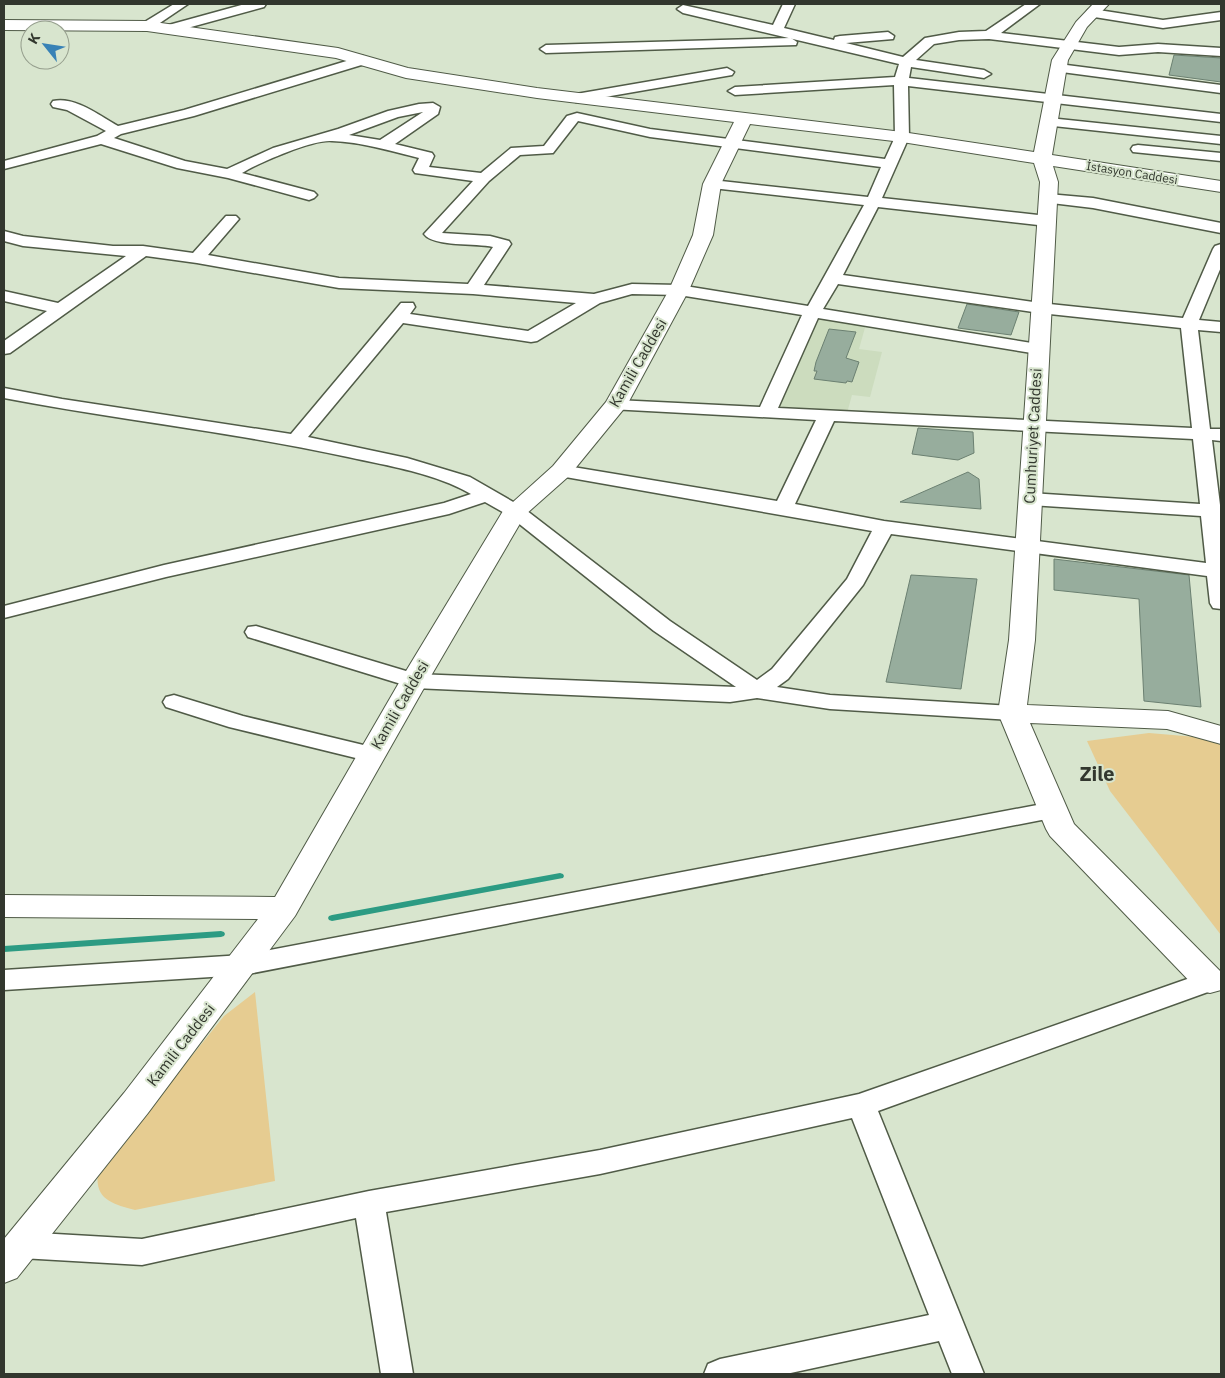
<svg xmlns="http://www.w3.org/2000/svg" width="1225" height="1378" viewBox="0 0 1225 1378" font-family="'IBM Plex Sans',sans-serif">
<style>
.built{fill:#ccdcbe}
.green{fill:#e6cc91}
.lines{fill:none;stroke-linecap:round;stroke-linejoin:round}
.stream{fill:#2c9b83;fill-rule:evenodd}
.building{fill:#97ad9d;stroke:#6b8071}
.street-casing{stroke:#505b47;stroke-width:3}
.secondary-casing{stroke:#505b47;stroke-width:2}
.street{fill:#fff;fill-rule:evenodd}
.secondary{fill:#fff;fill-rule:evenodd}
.labels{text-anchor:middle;stroke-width:4;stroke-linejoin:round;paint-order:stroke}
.far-street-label{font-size:12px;fill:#32372e;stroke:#d8e5ce}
.street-label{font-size:15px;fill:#32372e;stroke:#d8e5ce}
.district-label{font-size:20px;font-weight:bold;fill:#32372e;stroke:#d8e5ce}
</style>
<rect width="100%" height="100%" fill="#d8e5ce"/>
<path class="built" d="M 817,316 L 866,324 L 859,349 L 882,352 L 870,397 L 852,395 L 847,413 L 777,410 Z"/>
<g class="green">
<path d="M 1149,733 L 1208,738 L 1221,745 L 1221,935 L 1110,791 L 1087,741 Z"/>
<path d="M 255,992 L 275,1181 L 135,1210 C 113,1204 94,1200 98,1172 L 224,1016 Z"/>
</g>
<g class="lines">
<g class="stream">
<path d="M 560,873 L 563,874 L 564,876 L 563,878 L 332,921 L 329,920 L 328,918 L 329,916 L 332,915 Z"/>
<path d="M 221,931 L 224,932 L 225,934 L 224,936 L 221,937 L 4,952 L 4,946 Z"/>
</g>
</g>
<g class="building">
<path d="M 1174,55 L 1221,58 L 1221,82 L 1169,75 Z"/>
<path d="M 967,304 L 1019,312 L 1011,335 L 958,328 Z"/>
<path d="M 829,329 L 856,332 L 846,358 L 859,362 L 852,382 L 847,381 L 846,383 L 814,379 L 817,371 L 814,371 L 816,362 Z"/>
<path d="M 918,428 L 973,432 L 974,453 L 958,460 L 912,454 Z"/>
<path d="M 968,472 L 979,479 L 981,509 L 900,502 Z"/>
<path d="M 1054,559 L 1189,575 L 1201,707 L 1144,701 L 1139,599 L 1054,590 Z"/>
<path d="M 911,575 L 977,579 L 961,689 L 886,682 Z"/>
</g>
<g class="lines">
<defs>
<g id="street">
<path d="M 174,4 L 188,4 L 151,29 L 143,29 L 141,26 L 143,23 Z"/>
<path d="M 245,4 L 266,4 L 264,7 L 169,33 L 163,29 L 165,26 Z"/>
<path d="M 783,4 L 795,4 L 784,28 L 834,40 L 835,37 L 840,36 L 888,32 L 894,36 L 893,39 L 846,43 L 903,57 L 925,38 L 959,32 L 986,31 L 1026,4 L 1040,4 L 1001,33 L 1119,47 L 1158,44 L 1221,48 L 1221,56 L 1158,52 L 1119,55 L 989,39 L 959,40 L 934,44 L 916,60 L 984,70 L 991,74 L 984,78 L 911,67 L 909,78 L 1221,114 L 1221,122 L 908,86 L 909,137 L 882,198 L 1047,216 L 1052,218 L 1055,221 L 1052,224 L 1047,226 L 878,207 L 843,275 L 1040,303 L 1183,318 L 1213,249 L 1215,246 L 1221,244 L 1221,267 L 1199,320 L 1221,322 L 1221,332 L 1198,330 L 1210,429 L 1221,429 L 1221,441 L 1212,440 L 1220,505 L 1221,505 L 1221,609 L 1213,608 L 1210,603 L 1207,576 L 891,534 L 863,585 L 788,679 L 777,687 L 830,695 L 1012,706 L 1020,708 L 1023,713 L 1020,718 L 1012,720 L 830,709 L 757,698 L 730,702 L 414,688 L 248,637 L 245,632 L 248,627 L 256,626 L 416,674 L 736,687 L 654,631 L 508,515 L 485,502 L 449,514 L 166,577 L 4,618 L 4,606 L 164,565 L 444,503 L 471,494 C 435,473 389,466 348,457 C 234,432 118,420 4,398 L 4,388 L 62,399 L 291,434 L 401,303 L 413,303 L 415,307 L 410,314 L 528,331 L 576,303 L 473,294 L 339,288 L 197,263 L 146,256 L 10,353 L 4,354 L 4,341 L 47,311 L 4,301 L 4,291 L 58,303 L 126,256 L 23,246 L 4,241 L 4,231 L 23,236 L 113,246 L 143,246 L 193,253 L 226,216 L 236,216 L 239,219 L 208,255 L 339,278 L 468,284 L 493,247 C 477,243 433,247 424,234 L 473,181 L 415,173 L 413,170 L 419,158 C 391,151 361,142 332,141 C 313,139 258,163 242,173 L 314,192 L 317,195 L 314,198 L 309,200 L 228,178 L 177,168 L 101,144 L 4,169 L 4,161 L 97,136 L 106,131 L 67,110 L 53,107 L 51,104 L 53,101 C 75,96 100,116 118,126 L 184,110 L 363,56 L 370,60 L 368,63 L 194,116 L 121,134 L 114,138 L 185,161 L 227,169 L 273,148 L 338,129 L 388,111 L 419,104 L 433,103 L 440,107 L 438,114 L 395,144 L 432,153 L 434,156 L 429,167 L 481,173 L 511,148 L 544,146 L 567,116 L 577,113 L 650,129 L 885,159 L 895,137 L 894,85 L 735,95 L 728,91 L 735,87 L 895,77 L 899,64 L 683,13 L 677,9 L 683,5 L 773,25 ZM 423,112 L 380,140 L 349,135 L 398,117 ZM 578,121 L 650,137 L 881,167 L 868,197 L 712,180 L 707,181 L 705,184 L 707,187 L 712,188 L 864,205 L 808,306 L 679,285 L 632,284 L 594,294 L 484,285 L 511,244 L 509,241 L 490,236 L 442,233 L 489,181 L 520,155 L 553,153 ZM 838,284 L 1040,313 L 1181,328 L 1192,428 L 778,408 L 818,318 L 1038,354 L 1044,353 L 1047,349 L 1044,345 L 1038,344 L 823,309 ZM 632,294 L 679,295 L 802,315 L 760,407 L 616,400 L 610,401 L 607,405 L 610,409 L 816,420 L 777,501 L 561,465 L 554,467 L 551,471 L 554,475 L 872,531 L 847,579 L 772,669 L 757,680 L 670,621 L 522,507 L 470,477 L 407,458 L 308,437 L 403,323 L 531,342 L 537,341 L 600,303 ZM 834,421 L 1193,439 L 1200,504 L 1030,493 L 1023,495 L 1020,499 L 1023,503 L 1030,505 L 1201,516 L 1206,563 L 884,521 L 795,504 Z"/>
<path d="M 1092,9 L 1163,20 L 1221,12 L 1221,20 L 1163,28 L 1088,16 L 1086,13 L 1088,10 Z"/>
<path d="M 791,38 L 797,42 L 796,45 L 546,53 L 540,49 L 546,45 Z"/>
<path d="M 1059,64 L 1221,85 L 1221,93 L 1054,71 L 1052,68 Z"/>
<path d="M 727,68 L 734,72 L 732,75 L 576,102 L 569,98 L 576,94 Z"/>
<path d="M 1049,118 L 1221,136 L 1221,144 L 1044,125 L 1042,122 Z"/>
<path d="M 1138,145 L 1221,153 L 1221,161 L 1133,152 L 1131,149 L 1133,146 Z"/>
<path d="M 1048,194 L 1093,198 L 1221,223 L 1221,233 L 1093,208 L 1043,202 L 1040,199 L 1043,196 Z"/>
<path d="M 174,695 L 243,716 L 380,749 L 384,754 L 380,759 L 372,762 L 229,727 L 166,707 L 163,702 L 166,697 Z"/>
<path d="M 1053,802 L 1062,804 L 1065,810 L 1062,816 L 243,975 L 4,990 L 4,970 L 243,955 Z"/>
<path d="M 1210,971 L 1219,974 L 1221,977 L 1219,988 L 878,1111 L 984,1374 L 952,1374 L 939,1341 L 786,1374 L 704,1374 L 708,1364 L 720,1359 L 929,1315 L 852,1118 L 600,1174 L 386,1212 L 413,1374 L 381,1374 L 356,1218 L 142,1265 L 21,1258 L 10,1254 L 6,1245 L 10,1236 L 21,1232 L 142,1239 L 369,1191 L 600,1150 L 859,1094 Z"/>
</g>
<path id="secondary" d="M 1093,4 L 1109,4 L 1087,27 L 1068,60 L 1052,155 L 1221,181 L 1221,192 L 1053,166 L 1058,182 L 1035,640 L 1027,705 L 1168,711 L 1221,726 L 1221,744 L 1167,729 L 1030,723 L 1074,824 L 1221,972 L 1221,990 L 1210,993 L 1198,990 L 1050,836 L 1046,829 L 998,713 L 1009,640 L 1040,182 L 1034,163 L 902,142 L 750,124 L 721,184 L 713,235 L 689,290 L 627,405 L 569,476 L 525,515 L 428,681 L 295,916 L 148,1113 L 17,1278 L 4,1283 L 4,1239 L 124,1093 L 258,919 L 4,917 L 4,895 L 275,897 L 400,681 L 503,511 L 553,466 L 606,402 L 669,290 L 693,235 L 703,184 L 734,122 L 537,98 L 406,78 L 336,58 L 147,31 L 4,30 L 4,20 L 147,21 L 338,48 L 408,68 L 537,88 L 902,132 L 1034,152 L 1052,60 L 1076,22 Z"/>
</defs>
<use href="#street" class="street-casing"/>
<use href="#secondary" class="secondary-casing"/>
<use href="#street" class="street"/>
<use href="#secondary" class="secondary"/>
</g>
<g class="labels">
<g class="far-street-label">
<text transform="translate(1132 173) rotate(9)" y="4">İstasyon Caddesi</text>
</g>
<g class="street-label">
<text transform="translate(638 363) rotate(-60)" y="5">Kamili Caddesi</text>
<text transform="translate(1033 436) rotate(-87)" y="5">Cumhuriyet Caddesi</text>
<text transform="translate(400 705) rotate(-60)" y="5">Kamili Caddesi</text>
<text transform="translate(181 1045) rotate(-52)" y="5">Kamili Caddesi</text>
</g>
<g class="district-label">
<text x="1097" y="781">Zile</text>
</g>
</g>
<rect width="1225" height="1378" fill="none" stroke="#32372e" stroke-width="10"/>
<g transform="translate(45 45) rotate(300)"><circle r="24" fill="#d8e5ce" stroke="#969f8e"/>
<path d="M0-4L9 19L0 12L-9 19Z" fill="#3882b6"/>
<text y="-8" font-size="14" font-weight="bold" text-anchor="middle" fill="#32372e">K</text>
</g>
</svg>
